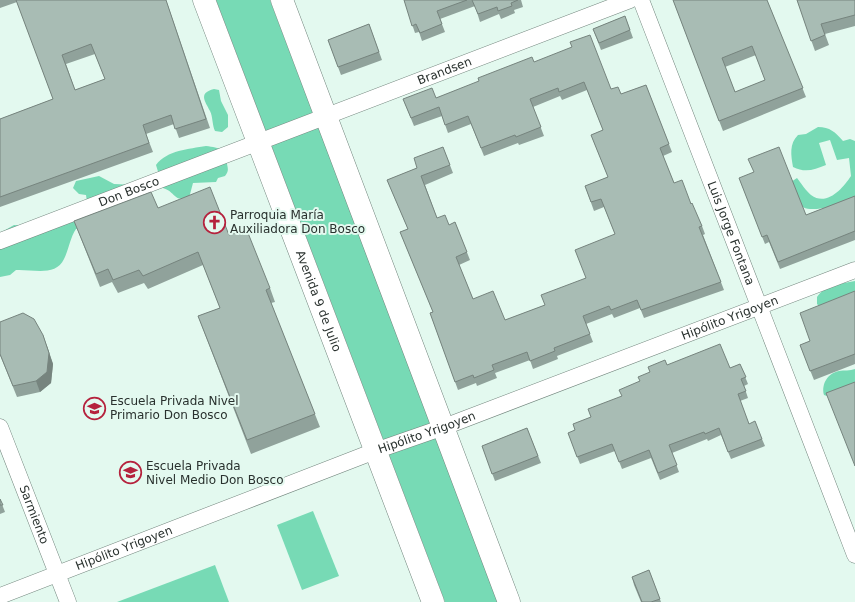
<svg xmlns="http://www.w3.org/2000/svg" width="855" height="602" viewBox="0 0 855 602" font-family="'DejaVu Sans',sans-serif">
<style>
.green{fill:#77dab5}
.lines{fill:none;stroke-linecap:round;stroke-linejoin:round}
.street-casing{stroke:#72857d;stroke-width:17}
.secondary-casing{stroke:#72857d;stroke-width:23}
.street{stroke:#fff;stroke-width:16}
.secondary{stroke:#fff;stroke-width:22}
.wall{fill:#90a29b;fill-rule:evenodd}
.shaded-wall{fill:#76847e}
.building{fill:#a8bcb4;stroke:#76847e;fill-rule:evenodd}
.labels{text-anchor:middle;stroke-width:4;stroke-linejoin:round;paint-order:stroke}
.street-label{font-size:12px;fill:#29312e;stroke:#e3f9ef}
.poi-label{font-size:12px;fill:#29312e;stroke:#e3f9ef;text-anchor:start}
</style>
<rect width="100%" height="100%" fill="#e3f9ef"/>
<g class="green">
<path d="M 216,0 L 270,0 L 499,602 L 445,602 Z"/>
<path d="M 214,89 L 219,90 L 221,101 L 228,115 L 228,127 L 222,132 L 215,131 C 212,125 213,117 210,111 C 205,101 198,93 214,89 Z"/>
<path d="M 818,127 C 830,127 835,132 843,141 L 850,139 L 855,141 L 855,203 C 843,204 820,210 810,209 C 804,209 798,204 793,201 L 791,182 L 797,178 C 801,183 806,191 811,195 C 827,207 843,188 851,176 L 849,158 L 837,160 L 830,140 L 819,143 L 826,165 C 814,170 805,173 793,167 C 791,155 789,144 798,135 L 806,134 Z"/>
<path d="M 206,146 C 220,148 227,149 227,164 C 228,169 229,171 225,176 L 218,178 L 216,182 L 193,183 L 189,198 C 173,202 176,192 163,188 L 156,165 C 167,150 189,149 206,146 Z"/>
<path d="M 99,176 L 114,184 L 137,185 L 150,196 L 98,223 L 76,229 C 70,238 69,249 64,259 C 56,277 32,269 16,270 L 10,275 L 0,277 L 0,233 L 14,225 L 30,226 L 87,202 L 86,195 L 79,194 L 73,188 L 76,181 Z"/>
<path d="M 855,281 L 855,294 L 822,309 L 817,304 L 817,297 C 825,285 841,284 855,281 Z"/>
<path d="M 855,369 L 855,389 L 830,397 L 824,395 C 821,384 828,373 839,371 C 844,370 850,371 855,369 Z"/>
<path d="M 313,511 L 339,576 L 302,590 L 277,525 Z"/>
<path d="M 215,565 L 229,602 L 117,602 Z"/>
</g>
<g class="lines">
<defs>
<g id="street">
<path id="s1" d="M 641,0 L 855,555"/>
<path id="s2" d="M 0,241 L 630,0"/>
<path id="s3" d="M 0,427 L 68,602"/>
<path id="s4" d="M 0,596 L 375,451 L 444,427 L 855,270"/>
</g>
<g id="secondary">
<path id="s5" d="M 204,0 L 433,602"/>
<path d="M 282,0 L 509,602"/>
</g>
</defs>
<use href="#street" class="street-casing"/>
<use href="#secondary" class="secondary-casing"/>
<use href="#street" class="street"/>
<use href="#secondary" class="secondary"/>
</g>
<g class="wall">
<path d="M 0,0 L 166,0 L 210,128 L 179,138 L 174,124 L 146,134 L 153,152 L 0,207 L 0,119 L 53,99 L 17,2 L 0,8 ZM 95,54 L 105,79 L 75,90 L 66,64 Z"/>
<path d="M 404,0 L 521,0 L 523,7 L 514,10 L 515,13 L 501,19 L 499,14 L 480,22 L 475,6 L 440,19 L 445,32 L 422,41 L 419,32 L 415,33 Z"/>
<path d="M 673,0 L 767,0 L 806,97 L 723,131 ZM 756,55 L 765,80 L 735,92 L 725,67 Z"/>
<path d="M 797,0 L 855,0 L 855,26 L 825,34 L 829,45 L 815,51 Z"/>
<path d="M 625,16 L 633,38 L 601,50 L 593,29 Z"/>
<path d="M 369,24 L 382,60 L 341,75 L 328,40 Z"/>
<path d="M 534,62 L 611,89 L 621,94 L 646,85 L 672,152 L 663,156 L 674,183 L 691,204 L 702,226 L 705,234 L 703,235 L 724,290 L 644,318 L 640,308 L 614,318 L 612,314 L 586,324 L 593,342 L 557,356 L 558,359 L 533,369 L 530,360 L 495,373 L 497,378 L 477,386 L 476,383 L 458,390 L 430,313 L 433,312 L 400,232 L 408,229 L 387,180 L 417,168 L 443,147 L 453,173 L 425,185 L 437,218 L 449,225 L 455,222 L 470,260 L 459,265 L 473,299 L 505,320 L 545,305 L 586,278 L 615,234 L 604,207 L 594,211 L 585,186 L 608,177 L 591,135 L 603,130 L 587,90 L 562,100 L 560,96 L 533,107 L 544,136 L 519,145 L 518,143 L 484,156 L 471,124 L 448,133 L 442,116 L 414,126 L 403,99 L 436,98 Z"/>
<path d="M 739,178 L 806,215 L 855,196 L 855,240 L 780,269 L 769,242 L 765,244 Z"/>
<path d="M 158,208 L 229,235 L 270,288 L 275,302 L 271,303 L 320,427 L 251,454 L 198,316 L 220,308 L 203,265 L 148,289 L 144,283 L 118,293 L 112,282 L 100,287 L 74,221 Z"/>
<path d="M 855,291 L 855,364 L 814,380 L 800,345 L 810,341 Z"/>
<path d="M 0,322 L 47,346 L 53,364 L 51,383 L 40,392 L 17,397 L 0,355 Z"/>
<path d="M 740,364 L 748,384 L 744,386 L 748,398 L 740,401 L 749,424 L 762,439 L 765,446 L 731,459 L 721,435 L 708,441 L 707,439 L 672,453 L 679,472 L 660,480 L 651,458 L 622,469 L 615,451 L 580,464 L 568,433 L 575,430 L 591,417 L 622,397 L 650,372 L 667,365 L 730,368 Z"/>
<path d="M 527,428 L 541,463 L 495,481 L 482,446 Z"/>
<path d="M 0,499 L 5,512 L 0,514 Z"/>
<path d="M 649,570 L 661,602 L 641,602 L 634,585 L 632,577 Z"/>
</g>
<path class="shaded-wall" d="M 43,335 L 53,364 L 51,383 L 40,392 L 36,381 Z"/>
<g class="building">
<path d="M 16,0 L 166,0 L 206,119 L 175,129 L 171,115 L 143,125 L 149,143 L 0,197 L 0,119 L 53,99 ZM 91,44 L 105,79 L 75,90 L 62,55 Z"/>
<path d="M 404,0 L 467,0 L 437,11 L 442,24 L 420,33 L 416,24 L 412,26 Z"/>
<path d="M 472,0 L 518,0 L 511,3 L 512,6 L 498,11 L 497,7 L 478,14 Z"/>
<path d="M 673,0 L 767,0 L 803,88 L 719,121 ZM 752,46 L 765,80 L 735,92 L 722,58 Z"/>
<path d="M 797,0 L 855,0 L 855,15 L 821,24 L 825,35 L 811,41 Z"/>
<path d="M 625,16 L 630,30 L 599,43 L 593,29 Z"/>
<path d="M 369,24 L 379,52 L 338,67 L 328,40 Z"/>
<path d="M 590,35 L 611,89 L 618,87 L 621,94 L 646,85 L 669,144 L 660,148 L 674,183 L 682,180 L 691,204 L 692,203 L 702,226 L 699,227 L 721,282 L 641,310 L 637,300 L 611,310 L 609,306 L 583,316 L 590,334 L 554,348 L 555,351 L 530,361 L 527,352 L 492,365 L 494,370 L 474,378 L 473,375 L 455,382 L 430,313 L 433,312 L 400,232 L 408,229 L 387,180 L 417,168 L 414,158 L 443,147 L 450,165 L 421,176 L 437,218 L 445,215 L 449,225 L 455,222 L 467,252 L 456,257 L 473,299 L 493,291 L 505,320 L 545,305 L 541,295 L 586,278 L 575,250 L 615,234 L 601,199 L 591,202 L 585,186 L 608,177 L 591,135 L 603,130 L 584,82 L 559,92 L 558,88 L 530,99 L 541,127 L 516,137 L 515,135 L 481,148 L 468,116 L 445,125 L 439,107 L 411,118 L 403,99 L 432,88 L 436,98 L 479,81 L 478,78 L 532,57 L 534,62 L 572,47 L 570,42 Z"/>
<path d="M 779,147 L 806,215 L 855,196 L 855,231 L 778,262 L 767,235 L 762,237 L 739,178 L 754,172 L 748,159 Z"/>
<path d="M 210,187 L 229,235 L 246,228 L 270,288 L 266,290 L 315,414 L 247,440 L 198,316 L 220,308 L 198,252 L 143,276 L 139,270 L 113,280 L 108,269 L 96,274 L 74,221 L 151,192 L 158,208 Z"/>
<path d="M 855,291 L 855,354 L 810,371 L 800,345 L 810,341 L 800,313 Z"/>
<path d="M 23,313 L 34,319 L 43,335 L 49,353 L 47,372 L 36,381 L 13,386 L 0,354 L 0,322 Z"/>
<path d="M 720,344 L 730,368 L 740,364 L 746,377 L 741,379 L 746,391 L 738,394 L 749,424 L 755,421 L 762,439 L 728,452 L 719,428 L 705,434 L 704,432 L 669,445 L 677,465 L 658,473 L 649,450 L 619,462 L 612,444 L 577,457 L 568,433 L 575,430 L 573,424 L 591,417 L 588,409 L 622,396 L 619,390 L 640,381 L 638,377 L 650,372 L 648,367 L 665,360 L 667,365 Z"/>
<path d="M 855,382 L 855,466 L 826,393 Z"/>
<path d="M 527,428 L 538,456 L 492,474 L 482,446 Z"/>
<path d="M 0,499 L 3,505 L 0,505 Z"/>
<path d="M 649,570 L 660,599 L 651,602 L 642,602 L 632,577 Z"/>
</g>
<defs>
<symbol id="church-ring" viewBox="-11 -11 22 22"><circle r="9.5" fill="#e3f9ef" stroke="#b5223d" stroke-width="1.5"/><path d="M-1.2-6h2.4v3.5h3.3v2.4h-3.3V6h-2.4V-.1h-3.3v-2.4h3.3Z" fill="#b5223d"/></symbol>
<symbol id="school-ring" viewBox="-11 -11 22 22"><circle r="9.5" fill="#e3f9ef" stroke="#b5223d" stroke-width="1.5"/><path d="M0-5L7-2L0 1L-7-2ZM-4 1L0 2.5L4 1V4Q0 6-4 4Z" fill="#b5223d"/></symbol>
</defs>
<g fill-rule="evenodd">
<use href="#church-ring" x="202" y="210" width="25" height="25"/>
<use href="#school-ring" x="82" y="396" width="25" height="25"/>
<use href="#school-ring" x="118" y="460" width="25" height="25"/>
</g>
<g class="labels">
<g class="street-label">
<text dy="4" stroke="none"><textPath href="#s2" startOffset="476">Brandsen</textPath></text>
<text dy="4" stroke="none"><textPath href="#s2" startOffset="138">Don Bosco</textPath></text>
<text dy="4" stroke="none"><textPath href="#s1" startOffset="250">Luis Jorge Fontana</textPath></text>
<text dy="4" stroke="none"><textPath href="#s5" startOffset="322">Avenida 9 de Julio</textPath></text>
<text dy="4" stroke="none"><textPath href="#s4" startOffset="781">Hipólito Yrigoyen</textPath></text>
<text dy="4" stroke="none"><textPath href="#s4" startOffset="457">Hipólito Yrigoyen</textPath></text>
<text dy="4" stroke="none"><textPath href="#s3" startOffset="94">Sarmiento</textPath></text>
<text dy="4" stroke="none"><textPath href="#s4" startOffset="133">Hipólito Yrigoyen</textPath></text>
</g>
<g class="poi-label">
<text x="230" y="219">Parroquia María<tspan x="230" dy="14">Auxiliadora Don Bosco</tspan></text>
<text x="110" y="405">Escuela Privada Nivel<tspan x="110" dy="14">Primario Don Bosco</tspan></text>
<text x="146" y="470">Escuela Privada<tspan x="146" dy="14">Nivel Medio Don Bosco</tspan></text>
</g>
</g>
</svg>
